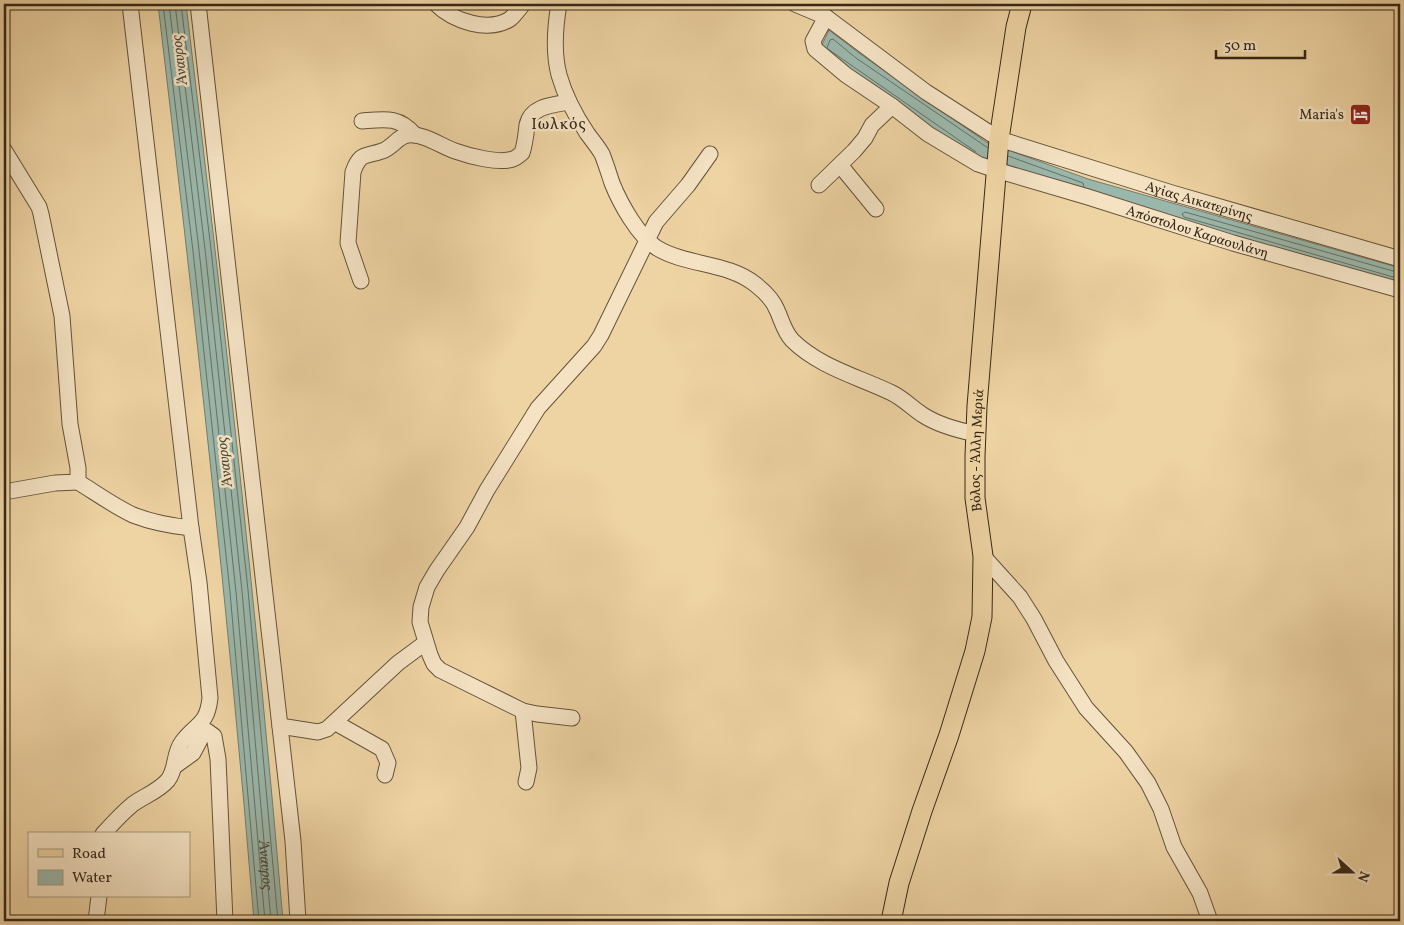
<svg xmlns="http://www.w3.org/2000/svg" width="1404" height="925" viewBox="0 0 1404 925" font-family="Vollkorn,serif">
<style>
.water{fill:#9ab7ab;stroke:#727e70}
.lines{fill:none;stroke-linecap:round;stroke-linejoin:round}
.shore{stroke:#687061;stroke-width:1}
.minor-casing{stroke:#64533a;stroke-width:17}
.major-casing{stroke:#362817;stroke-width:21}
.minor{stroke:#f4e2c3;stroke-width:15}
.major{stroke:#eed3a3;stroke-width:19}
.labels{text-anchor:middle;stroke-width:5;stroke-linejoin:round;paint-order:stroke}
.poi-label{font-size:14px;fill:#362817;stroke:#f4e2c3;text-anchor:end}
.street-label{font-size:14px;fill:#362817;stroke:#f4e2c3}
.water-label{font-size:15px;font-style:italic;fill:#4f4c3c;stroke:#f4e2c3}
.quarter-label{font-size:16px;letter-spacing:1px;fill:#362817;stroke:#f4e2c3}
</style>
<rect width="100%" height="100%" fill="#eed3a3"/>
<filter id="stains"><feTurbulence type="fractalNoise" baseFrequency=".004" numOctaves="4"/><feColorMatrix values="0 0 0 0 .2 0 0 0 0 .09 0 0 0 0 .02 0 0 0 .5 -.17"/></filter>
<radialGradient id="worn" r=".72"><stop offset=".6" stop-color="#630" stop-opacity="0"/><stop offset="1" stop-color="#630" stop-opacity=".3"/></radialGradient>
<g class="water">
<path d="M 158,4 L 186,4 C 223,309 257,615 283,921 L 254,921 C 229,615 194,309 158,4 Z"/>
<path d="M 829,30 L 859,53 L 986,142 L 1088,179 L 1400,268 L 1400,285 L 979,161 L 820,49 Z"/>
</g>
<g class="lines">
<g class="shore">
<path d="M 163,4 L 193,251 L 230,592 L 259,921"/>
<path d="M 169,4 L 199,250 L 236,592 L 265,921"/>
<path id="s1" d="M 175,4 L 205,249 L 242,591 L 271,921"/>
<path d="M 181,4 L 211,249 L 248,590 L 278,921"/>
<path d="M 827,48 L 830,40 L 833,39 L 856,58 L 988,148"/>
<path d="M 828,49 L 976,152"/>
<path d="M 1008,156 L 1083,183 L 1084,187"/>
<path d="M 1400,273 L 1185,212 L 1182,214 L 1184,217 L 1400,279"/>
</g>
<defs>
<g id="minor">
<path d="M 198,4 L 293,841 L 298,921"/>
<path d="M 436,4 C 453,21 488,33 510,19 C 515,15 519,9 523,4"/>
<path d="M 559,4 C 555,27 553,52 559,75 C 565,96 575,115 587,133 C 592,140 598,147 602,154 C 606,164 609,174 612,183 C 620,203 638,236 657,248 C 687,266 727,262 755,284 C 764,291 773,300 777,310 C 782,321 784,331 792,340 C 819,367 859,377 892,393 C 904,399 912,408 923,415 C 938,425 957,430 976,434"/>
<path id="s2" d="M 795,4 L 826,17 L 926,92 L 999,139 L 1172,193 L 1400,259"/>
<path id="s3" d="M 826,17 L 813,41 L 815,49 L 846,75 L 892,106 L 928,134 L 978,164 L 996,170 L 1088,197 L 1233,243 L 1400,290"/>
<path d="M 362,121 C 385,119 399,116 415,135"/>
<path d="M 4,150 L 39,207 L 41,214 L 62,316 L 70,424 L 78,468 L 78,482 L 55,483 L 4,492"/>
<path d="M 840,165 L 876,209"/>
<path d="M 819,185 L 854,151 L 865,138 L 872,125 L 892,106"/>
<path d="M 361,281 L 348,243 L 353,172 C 360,152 365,157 382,151 C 392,148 398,136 408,135 C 423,133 441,146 455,151 C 469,156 499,164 513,159 C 517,158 519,155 522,153 C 525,144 526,135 527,125 C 531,106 552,105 569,102"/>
<path d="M 78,482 C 96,493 114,506 133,515 C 151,522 172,526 191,528"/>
<path d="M 983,556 L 1020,597 L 1034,619 L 1056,661 L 1086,708 L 1126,752 L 1148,783 L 1161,809 L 1174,847 L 1200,893 L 1210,921"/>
<path d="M 523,711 L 529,768 L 526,782"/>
<path d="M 572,718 L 537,714 L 523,711 L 440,670 L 434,664 L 430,655 L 420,622 L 421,607 L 427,587 L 437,570 L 467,527 L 487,490 L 538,408 L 594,346 L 601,335 L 656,222 L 688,185 L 710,154"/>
<path d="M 336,723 L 382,749 L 388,763 L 385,775"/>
<path d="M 280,726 L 318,732 L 327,729 L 398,663 L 425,643"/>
<path d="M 175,766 L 193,753 L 203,734 L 207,731 L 214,736 L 218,759 L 225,921"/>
<path d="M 103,834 C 112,824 122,813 133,804 C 144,796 159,791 168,780 C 177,768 173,754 182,742 C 196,723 207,726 210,698 L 199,582 L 191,528 L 130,4"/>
<path d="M 96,921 L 99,896"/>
</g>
<g id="major">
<path id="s4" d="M 891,921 L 899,883 L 922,811 L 949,735 L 975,651 L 982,617 L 983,556 L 975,498 L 975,456 L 977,406 L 999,139 L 1016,27 L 1022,4"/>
</g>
</defs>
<use href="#minor" class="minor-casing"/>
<use href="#major" class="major-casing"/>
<use href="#minor" class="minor"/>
<use href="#major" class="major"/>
</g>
<defs>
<symbol id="hotel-square" viewBox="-11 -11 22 22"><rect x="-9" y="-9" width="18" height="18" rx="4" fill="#8f2418" stroke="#f4e2c3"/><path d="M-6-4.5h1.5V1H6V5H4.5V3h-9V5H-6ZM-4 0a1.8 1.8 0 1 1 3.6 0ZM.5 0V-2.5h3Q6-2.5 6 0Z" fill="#fff"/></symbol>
</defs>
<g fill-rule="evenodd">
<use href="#hotel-square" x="1348" y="102" width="25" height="25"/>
</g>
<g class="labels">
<g class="poi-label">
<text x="1344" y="119">Maria's</text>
</g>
<g class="street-label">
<text dy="5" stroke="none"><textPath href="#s2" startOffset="455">Αγίας Αικατερίνης</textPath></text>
<text dy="5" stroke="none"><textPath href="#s3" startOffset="465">Απόστολου Καραουλάνη</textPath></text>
<text dy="5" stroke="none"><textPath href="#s4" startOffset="485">Βόλος - Άλλη Μεριά</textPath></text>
</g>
<g class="water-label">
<text transform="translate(179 60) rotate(-97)" y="5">Άναυρος</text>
<text transform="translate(224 462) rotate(-97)" y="5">Άναυρος</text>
<text dy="5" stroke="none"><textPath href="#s1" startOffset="866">Άναυρος</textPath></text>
</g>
<g class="quarter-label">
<text x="559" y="129">Ιωλκός</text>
</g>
</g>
<rect width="1404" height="925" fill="none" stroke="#eed3a3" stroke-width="20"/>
<rect x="5" y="5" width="1394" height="915" fill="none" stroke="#362817" stroke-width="2.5"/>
<rect x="10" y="10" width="1384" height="905" fill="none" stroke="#362817"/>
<rect x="28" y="832" width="162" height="65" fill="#f4e2c3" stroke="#a8987e"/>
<rect x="38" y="849" width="25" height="8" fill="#eed3a3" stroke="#a8987e"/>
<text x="72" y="858" font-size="15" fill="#362817">Road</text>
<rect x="38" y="870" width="25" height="15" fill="#9ab7ab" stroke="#a8987e"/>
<text x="72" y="882" font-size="15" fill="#362817">Water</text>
<g transform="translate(1352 872) rotate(111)" stroke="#f4e2c3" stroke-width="4" paint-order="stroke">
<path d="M0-4L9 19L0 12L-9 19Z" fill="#362817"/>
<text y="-8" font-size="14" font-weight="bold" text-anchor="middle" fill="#362817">N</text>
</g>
<path d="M1216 50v8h89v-8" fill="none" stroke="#362817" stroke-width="2.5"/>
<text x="1224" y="50" font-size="15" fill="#362817" stroke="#f4e2c3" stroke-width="4" paint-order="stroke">50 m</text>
<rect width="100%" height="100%" filter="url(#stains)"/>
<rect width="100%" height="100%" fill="url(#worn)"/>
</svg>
